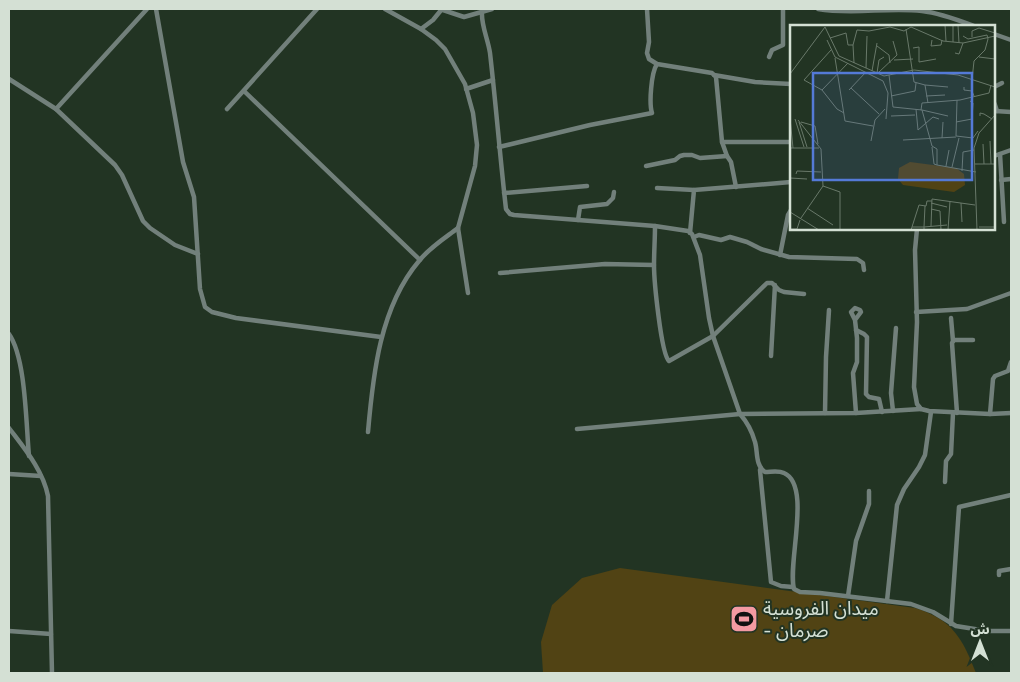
<svg xmlns="http://www.w3.org/2000/svg" width="1020" height="682" viewBox="0 0 1020 682" font-family="'Space Grotesk','Noto Sans Arabic',sans-serif">
<style>
.green{fill:#514314}
.lines{fill:none;stroke-linecap:round;stroke-linejoin:round}
.street{stroke:#72807b;stroke-width:4.5}
.labels{text-anchor:middle;stroke-width:4;stroke-linejoin:round;paint-order:stroke}
.poi-label{font-size:19px;fill:#d4e0d4;stroke:#223423;text-anchor:start}
.inset-road{fill:none;stroke:#69796a;stroke-width:1}
.view{fill:#547ad7;fill-opacity:0.15;stroke:#547ad7;stroke-width:2.5}
.inset-edge{fill:none;stroke:#d4e0d4;stroke-width:2.5}
</style>
<rect width="100%" height="100%" fill="#223423"/>
<path class="green" d="M 620,568 L 915,608 C 953,620 962,638 976,673 L 543,673 L 541,642 L 552,605 L 582,578 Z"/>
<g class="lines">
<g class="street">
<path d="M 156,9 L 183,162 L 194,197 L 200,289 L 205,307 L 212,312 L 236,318 L 381,337"/>
<path d="M 385,9 L 421,29 L 436,40 L 445,49 L 465,84 L 473,113 L 477,145 L 475,166 L 458,228 L 468,293"/>
<path d="M 440,9 L 464,17 L 492,9"/>
<path d="M 647,9 L 649,42 L 647,53 L 649,59 L 657,64 L 712,73 L 716,77 L 722,142 L 727,156 L 731,162 L 736,187"/>
<path d="M 818,9 C 853,15 887,7 922,11 C 940,13 958,20 974,26"/>
<path d="M 482,12 C 481,25 488,39 490,53 C 496,105 500,157 506,209 L 510,214 L 514,215 L 655,226 L 688,231 L 692,234 L 700,255 L 709,318 L 713,336 L 740,414 C 747,422 752,431 755,442 C 758,452 755,465 765,472 C 771,472 778,470 784,473 C 812,485 787,564 794,589 L 800,592 L 820,593 L 911,604 L 933,612 L 956,626 L 987,631 L 1011,631"/>
<path d="M 421,29 L 433,20 L 442,9"/>
<path d="M 994,34 L 1011,40"/>
<path d="M 769,57 L 772,50 L 783,45 L 783,9"/>
<path d="M 714,75 L 755,82 L 791,84"/>
<path d="M 9,79 L 56,109 L 115,165 L 122,175 L 143,221 L 150,228 L 175,245 L 198,254"/>
<path d="M 466,89 L 493,80"/>
<path d="M 244,91 L 420,260"/>
<path d="M 56,109 L 147,9"/>
<path d="M 227,109 L 317,9"/>
<path d="M 995,111 L 1011,112"/>
<path d="M 997,111 L 994,102 L 994,87 L 1002,83"/>
<path d="M 722,142 L 791,142"/>
<path d="M 499,147 L 590,125 L 652,113 C 649,104 651,73 657,64"/>
<path d="M 1000,154 L 1004,222"/>
<path d="M 994,156 L 1011,150"/>
<path d="M 646,166 L 675,160 L 680,156 L 684,155 L 692,155 L 700,158 L 727,156"/>
<path d="M 1001,180 L 1011,179"/>
<path d="M 657,188 L 694,190"/>
<path d="M 504,193 L 587,186"/>
<path d="M 578,220 L 580,207 L 607,204 L 613,198 L 614,192"/>
<path d="M 655,226 C 655,239 654,252 654,265 C 654,280 661,354 669,361 L 713,336 L 767,283 L 772,283 L 779,290 L 784,292 L 804,294"/>
<path d="M 917,229 L 915,250 L 917,322 L 914,387 L 917,404 L 921,409 L 929,411 L 990,414 L 1011,413"/>
<path d="M 690,233 L 694,190 L 791,182"/>
<path d="M 694,237 L 699,235 L 721,240 L 730,237 L 747,242 L 761,249 L 789,257 L 857,259 L 863,263 L 864,270"/>
<path d="M 780,255 L 788,215 L 791,210"/>
<path d="M 500,273 L 605,264 L 654,265"/>
<path d="M 916,312 L 967,309 L 1011,293"/>
<path d="M 951,318 L 953,341"/>
<path d="M 855,320 L 861,312 L 860,310 L 855,308 L 851,312 L 855,320 L 857,338 L 857,362 L 853,373 L 856,413"/>
<path d="M 856,330 L 864,334 L 867,337 L 866,394 L 869,397 L 879,399 L 882,412"/>
<path d="M 9,334 C 26,358 26,425 29,456"/>
<path d="M 771,356 L 775,285"/>
<path d="M 893,411 L 891,393 L 896,328"/>
<path d="M 825,413 L 826,357 L 829,310"/>
<path d="M 957,413 L 952,343 L 954,340 L 973,340"/>
<path d="M 990,414 L 993,379 L 995,376 L 1008,371 L 1011,362"/>
<path d="M 9,428 C 24,448 43,470 48,496 L 52,673"/>
<path d="M 577,429 L 740,414 L 856,413 L 921,409"/>
<path d="M 368,432 C 373,374 380,307 419,261 C 429,248 445,238 458,228"/>
<path d="M 760,470 L 771,582 L 781,586 L 793,587"/>
<path d="M 9,474 L 41,476"/>
<path d="M 945,482 L 946,461 L 951,454 L 953,413"/>
<path d="M 999,575 L 999,571 L 1011,569"/>
<path d="M 848,596 L 856,541 L 869,504 L 869,491"/>
<path d="M 887,601 L 897,505 L 904,489 L 919,467 L 925,455 L 931,412"/>
<path d="M 951,624 L 959,507 L 1011,495"/>
<path d="M 9,631 L 51,634"/>
</g>
</g>
<defs>
<symbol id="stadium-square" viewBox="-11 -11 22 22"><rect x="-9" y="-9" width="18" height="18" rx="4" fill="#f49aa3" stroke="#223423"/><path d="M0-5a6.5 5 0 1 0 0 10a6.5 5 0 1 0 0-10ZM-3.5-1.8h7v3.6h-7Z" fill="#111"/></symbol>
</defs>
<g fill-rule="evenodd">
<use href="#stadium-square" x="728" y="603" width="32" height="32"/>
</g>
<g class="labels">
<g class="poi-label">
<text x="763" y="615">ميدان الفروسية<tspan x="763" dy="22">- صرمان</tspan></text>
</g>
</g>
<g transform="translate(790 25)">
<rect width="205" height="205" fill="#223423"/>
<path d="M 120,137 L 166,143 L 174,149 L 175,160 L 164,167 L 113,160 L 108,154 L 109,143 Z" fill="#514314"/>
<path class="inset-road" d="M 155,0 L 156,16M 168,0 L 169,18M 116,4 L 124,57 L 135,60 L 138,78M 173,11 L 178,14 L 197,10 L 198,14M 182,12 L 182,6 L 189,3 L 205,8M 40,13 L 56,8 L 58,20 L 63,20 L 64,38M 37,15 L 45,32 L 93,56 L 98,68 L 96,94M 142,15 L 141,21 L 151,20 L 152,15M 163,17 L 163,0M 63,20 L 67,5 L 79,6 L 100,2 L 114,6 L 121,2 L 153,16 L 173,18 L 205,11M 87,21 L 99,30 L 100,38M 123,23 L 129,22 L 129,37 L 146,34M 41,25 L 14,55 L 32,65 L 47,84 L 54,88M 165,28 L 169,29 L 173,18M 189,32 L 205,34M 45,33 L 55,96 L 83,101M 104,35 L 123,34M 76,43 L 77,11M 82,46 L 87,18M 87,48 L 89,35 L 94,32M 88,48 L 107,30 L 103,16M 0,49 L 35,2 L 49,31 L 94,51 L 124,45 L 168,50 L 205,62M 99,50 L 103,82 L 132,85 L 142,121 L 147,124 L 147,140 L 186,147M 182,55 L 184,36 L 195,25 L 198,14M 135,60 L 158,62M 174,62 L 174,65 L 182,66 L 184,71M 61,63 L 89,89M 32,65 L 58,38M 59,65 L 76,47M 101,71 L 125,66 L 126,58M 136,71 L 155,70M 167,75 L 166,111 L 183,113 L 188,106M 126,84 L 128,105 L 143,92 L 149,94M 131,85 L 132,78 L 170,75 L 199,68 L 201,60M 132,85 L 158,91M 101,91 L 125,90M 190,91 L 190,88 L 194,89 L 202,94M 0,93 L 3,123M 5,94 L 14,122M 8,95 L 31,124 L 33,161 L 11,193M 9,97 L 17,122M 11,97 L 25,101 L 28,119M 166,97 L 182,94 L 183,78 L 180,76M 189,108 L 205,90M 152,113 L 153,97M 113,115 L 166,112M 81,116 L 85,95 L 95,84M 200,116 L 201,139M 193,119 L 194,139M 142,122 L 144,139 L 147,140M 0,123 L 29,123M 185,139 L 205,139M 156,141 L 159,125M 162,142 L 169,113M 172,146 L 173,127 L 184,125M 6,149 L 7,146 L 31,147M 0,153 L 17,154M 33,161 L 50,167 L 50,205M 141,178 L 157,182M 171,178 L 172,197M 17,183 L 43,200M 141,184 L 150,186 L 151,205M 0,187 L 29,205M 141,201 L 142,174 L 185,180M 122,202 L 134,202 L 135,181M 189,202 L 205,202M 0,204 L 7,204 L 10,195M 121,205 L 129,180 L 136,181 L 137,176 L 142,176M 134,205 L 134,202 L 157,200M 158,205 L 160,176M 187,205 L 184,123 L 189,108"/>
<path class="view" d="M 23,48 L 182,48 L 182,155 L 23,155 Z"/>
<rect width="205" height="205" class="inset-edge"/>
</g>
<rect width="1020" height="682" fill="none" stroke="#d4e0d4" stroke-width="20"/>
<g transform="translate(980 642)" stroke="#223423" stroke-width="4" paint-order="stroke">
<path d="M0-4L9 19L0 12L-9 19Z" fill="#d4e0d4"/>
<text y="-8" font-size="14" font-weight="bold" text-anchor="middle" fill="#d4e0d4">ش</text>
</g>
</svg>
